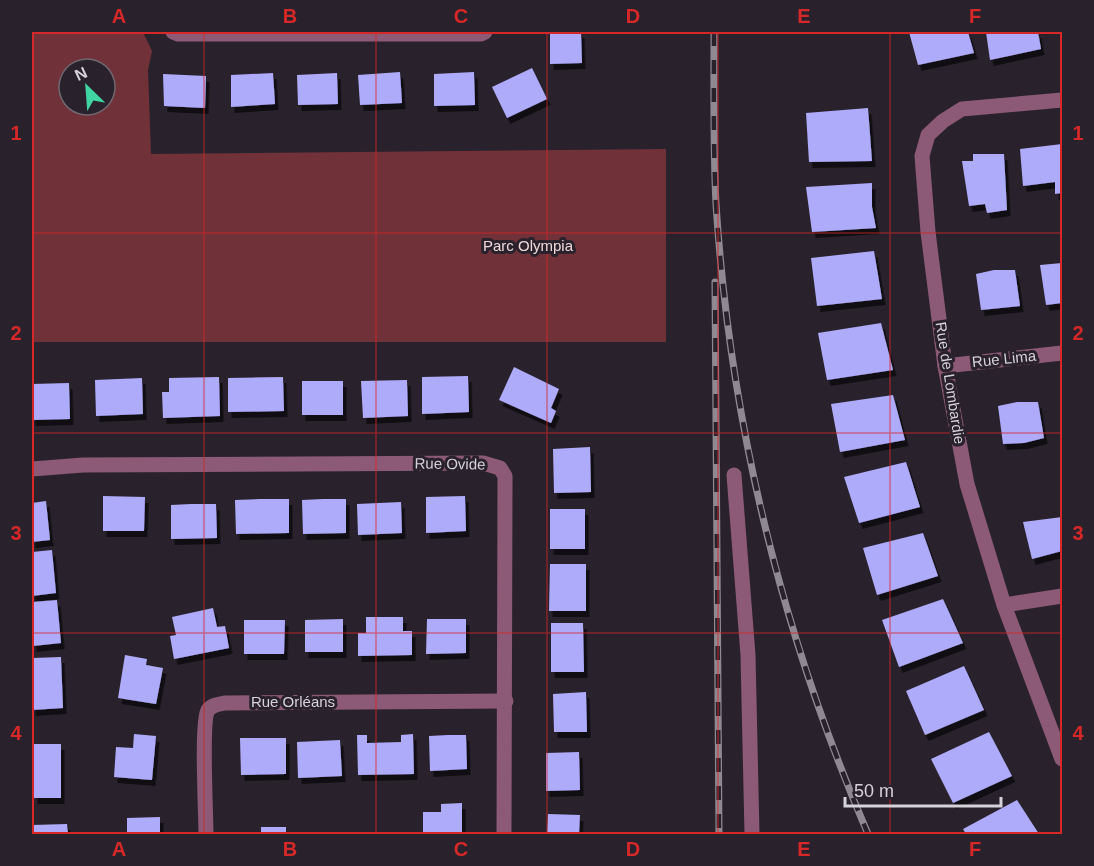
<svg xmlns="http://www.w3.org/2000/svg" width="1094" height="866" viewBox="0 0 1094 866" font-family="Arial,sans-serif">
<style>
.green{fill:#713138;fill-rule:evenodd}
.building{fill:#afabfb;filter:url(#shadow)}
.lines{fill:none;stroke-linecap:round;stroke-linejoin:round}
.minor{stroke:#8c5976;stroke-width:15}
.rail-casing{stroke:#8f8992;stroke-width:7}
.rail{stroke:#29222c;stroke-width:4.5;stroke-dasharray:14;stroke-linecap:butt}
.grid{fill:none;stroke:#d62828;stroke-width:1.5;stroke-opacity:0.55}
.labels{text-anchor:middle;stroke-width:6;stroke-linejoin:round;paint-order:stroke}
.park-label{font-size:15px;fill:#f1d7d8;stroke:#29222c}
.street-label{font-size:15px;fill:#d6d2d9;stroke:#29222c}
.neatline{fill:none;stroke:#d62828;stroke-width:2}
.grid-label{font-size:20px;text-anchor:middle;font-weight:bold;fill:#d62828}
</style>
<defs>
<filter id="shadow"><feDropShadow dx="3.5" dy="6" stdDeviation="0" flood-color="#0009"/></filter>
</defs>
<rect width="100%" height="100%" fill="#29222c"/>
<path class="green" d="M 32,32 L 143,32 L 152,51 L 148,70 L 151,154 L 666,149 L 666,342 L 32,342 ZM 69,69 L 105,69 L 105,105 L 69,105 Z"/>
<g class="building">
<path d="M 550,32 L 581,32 L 582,63 L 550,64 Z"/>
<path d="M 909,32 L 968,32 L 974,53 L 918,65 Z"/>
<path d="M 986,32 L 1038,32 L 1041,49 L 990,60 Z"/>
<path d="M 532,68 L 547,99 L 507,118 L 492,87 Z"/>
<path d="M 400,72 L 402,103 L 360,105 L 358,75 Z"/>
<path d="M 474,72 L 475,105 L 434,106 L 434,74 Z"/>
<path d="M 273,73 L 275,104 L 231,107 L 231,75 Z"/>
<path d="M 337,73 L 338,104 L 298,105 L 297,75 Z"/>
<path d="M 163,74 L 206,76 L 205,108 L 164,106 Z"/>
<path d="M 868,108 L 872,161 L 809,162 L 806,113 Z"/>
<path d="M 1062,144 L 1062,193 L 1055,194 L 1055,182 L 1023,186 L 1020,149 Z"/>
<path d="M 973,154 L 1004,154 L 1007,210 L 987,213 L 985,204 L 969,206 L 962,161 L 973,161 Z"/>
<path d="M 872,183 L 872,207 L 876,228 L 812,232 L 806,187 Z"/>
<path d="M 874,251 L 882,299 L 817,306 L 811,258 Z"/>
<path d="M 1062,263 L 1062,303 L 1046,305 L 1040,265 Z"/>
<path d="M 994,270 L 1015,270 L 1020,306 L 981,310 L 976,274 Z"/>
<path d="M 881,323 L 893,370 L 827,380 L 818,333 Z"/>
<path d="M 514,367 L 559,389 L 551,408 L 556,411 L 551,423 L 499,400 Z"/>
<path d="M 468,376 L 469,412 L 422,414 L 422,377 Z"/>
<path d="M 219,377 L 220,416 L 163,418 L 162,392 L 169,392 L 169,378 Z"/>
<path d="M 283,377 L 284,411 L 228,412 L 228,378 Z"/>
<path d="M 142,378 L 143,414 L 96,416 L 95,380 Z"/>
<path d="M 407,380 L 408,416 L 363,418 L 361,381 Z"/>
<rect x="302" y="381" width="41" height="34"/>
<path d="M 69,383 L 70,419 L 32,420 L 32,384 Z"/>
<path d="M 893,395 L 905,440 L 840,452 L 831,404 Z"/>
<path d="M 1017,402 L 1038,402 L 1044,438 L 1024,443 L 1003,444 L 998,406 Z"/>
<path d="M 590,447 L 591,492 L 554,493 L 553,449 Z"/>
<path d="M 906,462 L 920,507 L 859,523 L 844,477 Z"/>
<path d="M 103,496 L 145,497 L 144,531 L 103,531 Z"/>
<path d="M 465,496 L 466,531 L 426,533 L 426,497 Z"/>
<path d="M 260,499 L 289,499 L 289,533 L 236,534 L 235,500 Z"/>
<path d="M 323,499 L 346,499 L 346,533 L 303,534 L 302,500 Z"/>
<path d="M 46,501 L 50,540 L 32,542 L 32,503 Z"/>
<path d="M 401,502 L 402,533 L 358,535 L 357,504 Z"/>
<path d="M 191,504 L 216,504 L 217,538 L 171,539 L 171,505 Z"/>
<rect x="550" y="509" width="35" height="40"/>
<path d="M 1062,517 L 1062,551 L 1032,559 L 1023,522 Z"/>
<path d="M 923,533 L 938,576 L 877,595 L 863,548 Z"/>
<path d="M 52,550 L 56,593 L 32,596 L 32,552 Z"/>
<path d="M 550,564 L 586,564 L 586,611 L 549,611 Z"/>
<path d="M 943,599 L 963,643 L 899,667 L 882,620 Z"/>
<path d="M 57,600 L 61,643 L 33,646 L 32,602 Z"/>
<path d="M 213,608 L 217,627 L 225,626 L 229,648 L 174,659 L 170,636 L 176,635 L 172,617 Z"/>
<path d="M 366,617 L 403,617 L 403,631 L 412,631 L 412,655 L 358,656 L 358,633 L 366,633 Z"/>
<path d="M 343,619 L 343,652 L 305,652 L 305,620 Z"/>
<path d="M 427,619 L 466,619 L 466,653 L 426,654 Z"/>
<path d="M 244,620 L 285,620 L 284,654 L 244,654 Z"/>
<path d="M 551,623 L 583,623 L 584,672 L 551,672 Z"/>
<path d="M 125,655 L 147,659 L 146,665 L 163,668 L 156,704 L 118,698 Z"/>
<path d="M 61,657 L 63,708 L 32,710 L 33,698 L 32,697 L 32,658 Z"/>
<path d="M 964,666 L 984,710 L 925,735 L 906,691 Z"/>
<path d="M 586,692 L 587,732 L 554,732 L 553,694 Z"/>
<path d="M 989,732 L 1012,776 L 953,803 L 931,759 Z"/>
<path d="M 134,734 L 156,736 L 152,780 L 114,777 L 116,747 L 133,748 Z"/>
<path d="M 413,734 L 414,774 L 358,775 L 357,735 L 367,735 L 367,743 L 401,742 L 401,735 Z"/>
<path d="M 448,735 L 466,735 L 467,769 L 430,771 L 429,736 Z"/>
<path d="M 240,738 L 286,738 L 286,774 L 241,775 Z"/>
<path d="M 340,740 L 342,776 L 298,778 L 297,742 Z"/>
<path d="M 32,744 L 61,744 L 61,798 L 34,798 L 34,777 L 32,777 Z"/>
<path d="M 579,752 L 580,790 L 546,791 L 546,753 Z"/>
<path d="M 1017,800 L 1039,834 L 966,834 L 963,829 Z"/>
<path d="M 462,803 L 462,834 L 423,834 L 423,812 L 441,812 L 441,804 Z"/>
<path d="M 548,814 L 580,815 L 579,834 L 547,834 Z"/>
<path d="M 160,817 L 160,834 L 127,834 L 127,818 Z"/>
<path d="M 67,824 L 68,834 L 32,834 L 32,825 Z"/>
<rect x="261" y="827" width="25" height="7"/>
</g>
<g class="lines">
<g class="minor">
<path d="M 173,32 L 178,34 L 481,34 L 485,32"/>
<path d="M 1062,100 L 962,109 L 943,121 L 928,135 L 922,156 L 928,232 L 945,366 L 967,484 L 1004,605 L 1062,759"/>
<path d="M 945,366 L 1062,353"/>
<path d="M 32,469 L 83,465 L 483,463 L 500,468 L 505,476 L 505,488 L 504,834"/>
<path d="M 734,475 L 748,655 L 752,834"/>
<path d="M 1004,605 L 1062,596"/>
<path d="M 206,834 C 206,815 201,721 208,710 C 212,705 219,704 225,703 L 506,701"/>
</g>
<defs>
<g id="rail">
<path d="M 714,32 C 714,89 713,146 716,204 C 730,421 782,634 868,834"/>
<path d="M 715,282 L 719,834"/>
</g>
</defs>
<use href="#rail" class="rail-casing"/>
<use href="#rail" class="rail"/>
</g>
<path class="grid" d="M 204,32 L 204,834M 376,32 L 376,834M 547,32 L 547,834M 718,32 L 718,834M 890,32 L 890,834M 32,233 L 1062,233M 32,433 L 1062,433M 32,633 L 1062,633"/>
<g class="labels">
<g class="park-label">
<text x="528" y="251">Parc Olympia</text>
</g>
<g class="street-label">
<text transform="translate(1004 359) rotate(-6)" y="5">Rue Lima</text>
<text transform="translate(950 383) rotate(81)" y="5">Rue de Lombardie</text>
<text transform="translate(450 464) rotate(1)" y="5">Rue Ovide</text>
<text x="293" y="707">Rue Orléans</text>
</g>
</g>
<rect width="1094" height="866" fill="none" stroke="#29222c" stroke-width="66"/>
<g transform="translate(87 87) rotate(335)"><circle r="28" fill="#29222c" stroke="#6e6871" stroke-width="1.5"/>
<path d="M0-4.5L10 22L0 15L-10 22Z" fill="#3fd4a2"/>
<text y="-9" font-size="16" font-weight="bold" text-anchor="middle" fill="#d6d2d9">N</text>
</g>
<path d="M845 797v9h156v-9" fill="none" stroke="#d6d2d9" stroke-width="3"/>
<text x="854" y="797" font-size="18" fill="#d6d2d9" stroke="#29222c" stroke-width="4.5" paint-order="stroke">50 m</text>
<rect x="33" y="33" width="1028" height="800" class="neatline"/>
<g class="grid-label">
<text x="119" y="23">A</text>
<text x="290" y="23">B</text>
<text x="461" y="23">C</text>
<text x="633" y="23">D</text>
<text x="804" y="23">E</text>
<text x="975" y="23">F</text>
<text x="16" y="140">1</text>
<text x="1078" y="140">1</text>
<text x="16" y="340">2</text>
<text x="1078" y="340">2</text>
<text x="16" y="540">3</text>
<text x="1078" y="540">3</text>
<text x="16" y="740">4</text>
<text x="1078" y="740">4</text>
<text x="119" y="856">A</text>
<text x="290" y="856">B</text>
<text x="461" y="856">C</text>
<text x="633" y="856">D</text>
<text x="804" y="856">E</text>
<text x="975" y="856">F</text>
</g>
</svg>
